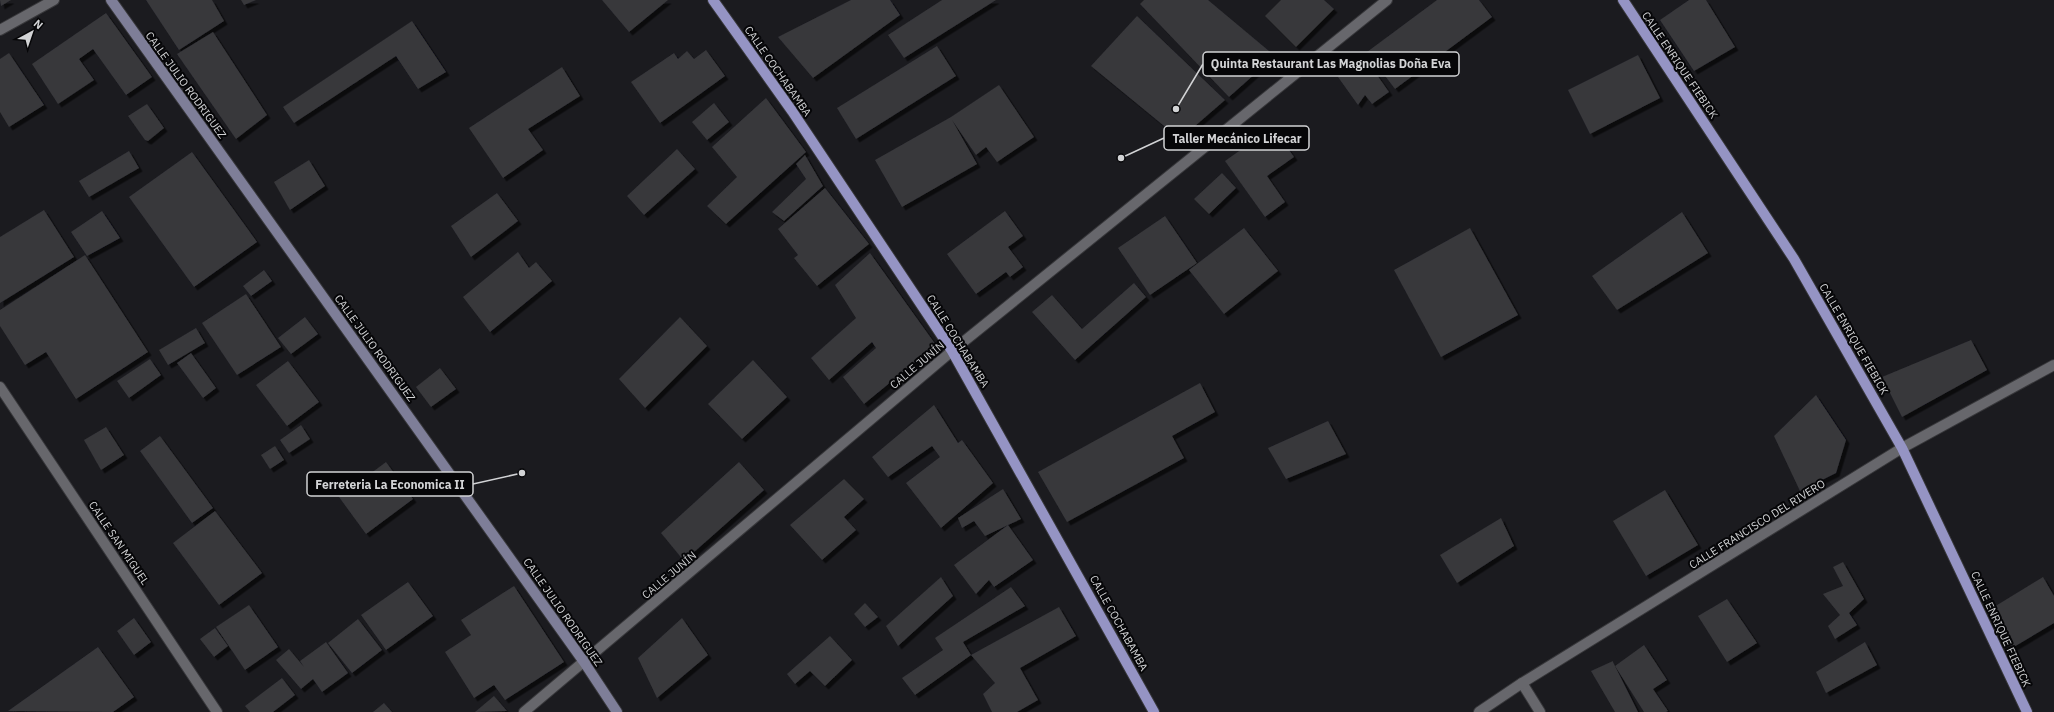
<svg xmlns="http://www.w3.org/2000/svg" width="2054" height="712" viewBox="0 0 2054 712" font-family="'IBM Plex Sans',sans-serif">
<style>
.building{fill:#37373b;filter:url(#shadow)}
.lines{fill:none;stroke-linecap:round;stroke-linejoin:round}
.service-casing{stroke:#37373a;stroke-width:12}
.minor-casing{stroke:#37373a;stroke-width:12}
.secondary-casing{stroke:#37373a;stroke-width:12}
.primary-casing{stroke:#37373a;stroke-width:12}
.service{stroke:#67676c;stroke-width:10}
.minor{stroke:#67676c;stroke-width:10}
.secondary{stroke:#7e7e98;stroke-width:10}
.primary{stroke:#9594c4;stroke-width:10}
.labels{text-anchor:middle;stroke-width:4;stroke-linejoin:round;paint-order:stroke}
.street-label{font-size:11px;fill:#d2d3d5;stroke:#060608}
.leader{fill:none;stroke:#d2d3d5;stroke-width:1.5}
.callout-dot{fill:#d2d3d5;stroke:#060608;stroke-width:1.5}
.callout{fill:#060608;stroke:#d2d3d5;stroke-width:1.5}
.callout-label{font-size:12px;text-anchor:middle;font-weight:bold;fill:#d2d3d5}
</style>
<defs>
<filter id="shadow"><feDropShadow dx="3.5" dy="3.5" stdDeviation="0" flood-color="#0009"/></filter>
</defs>
<rect width="100%" height="100%" fill="#1b1b1f"/>
<g class="building">
<path d="M 0,0 L 11,0 L 1,6 Z"/>
<path d="M 146,0 L 212,0 L 224,21 L 179,50 Z"/>
<path d="M 241,0 L 256,0 L 244,5 Z"/>
<path d="M 602,0 L 668,0 L 629,32 Z"/>
<path d="M 851,0 L 890,0 L 900,15 L 813,78 L 778,37 Z"/>
<path d="M 942,0 L 996,0 L 904,58 L 888,35 Z"/>
<path d="M 1144,0 L 1208,0 L 1275,56 L 1229,97 L 1140,4 Z"/>
<path d="M 1281,0 L 1324,0 L 1334,9 L 1296,47 L 1265,16 Z"/>
<path d="M 1437,0 L 1479,0 L 1492,17 L 1395,89 L 1367,52 Z"/>
<path d="M 1689,0 L 1706,0 L 1735,47 L 1694,71 L 1660,20 Z"/>
<path d="M 106,13 L 152,77 L 126,95 L 93,49 L 79,59 L 94,80 L 58,104 L 32,64 Z"/>
<path d="M 1137,16 L 1225,100 L 1180,139 L 1091,66 Z"/>
<path d="M 412,21 L 446,72 L 418,89 L 396,56 L 294,123 L 283,107 Z"/>
<path d="M 213,32 L 267,115 L 236,139 L 177,54 Z"/>
<path d="M 937,46 L 956,76 L 856,139 L 837,108 Z"/>
<path d="M 706,50 L 725,76 L 660,123 L 631,82 L 674,53 L 678,59 L 687,51 L 694,59 Z"/>
<path d="M 9,53 L 44,105 L 9,127 L 0,112 L 0,59 Z"/>
<path d="M 1638,55 L 1660,98 L 1590,134 L 1568,90 Z"/>
<path d="M 1365,58 L 1389,92 L 1372,104 L 1365,95 L 1358,105 L 1338,77 Z"/>
<path d="M 562,67 L 580,96 L 528,129 L 543,150 L 503,178 L 469,128 Z"/>
<path d="M 999,85 L 1034,137 L 997,162 L 986,147 L 976,155 L 952,120 L 977,164 L 902,207 L 875,160 L 951,117 Z"/>
<path d="M 766,98 L 806,152 L 726,224 L 707,206 L 737,177 L 712,147 Z"/>
<path d="M 714,103 L 729,122 L 707,140 L 692,122 Z"/>
<path d="M 147,104 L 164,128 L 148,141 L 145,140 L 128,116 Z"/>
<path d="M 1273,127 L 1294,157 L 1267,176 L 1285,202 L 1265,217 L 1225,161 Z"/>
<path d="M 677,149 L 695,169 L 644,215 L 627,196 Z"/>
<path d="M 129,151 L 139,168 L 89,197 L 79,181 Z"/>
<path d="M 192,152 L 257,242 L 194,287 L 129,197 Z"/>
<path d="M 805,155 L 823,186 L 784,221 L 772,212 L 806,179 L 796,164 Z"/>
<path d="M 309,160 L 325,186 L 290,210 L 274,182 Z"/>
<path d="M 1222,173 L 1236,188 L 1209,214 L 1194,199 Z"/>
<path d="M 825,188 L 869,244 L 817,286 L 794,258 L 798,255 L 778,229 Z"/>
<path d="M 497,193 L 518,221 L 471,257 L 451,226 Z"/>
<path d="M 44,210 L 74,257 L 0,303 L 0,237 Z"/>
<path d="M 102,211 L 120,238 L 87,256 L 71,232 Z"/>
<path d="M 1005,211 L 1023,236 L 1008,247 L 1023,267 L 1010,277 L 1006,272 L 976,294 L 947,254 Z"/>
<path d="M 1682,212 L 1708,253 L 1617,310 L 1592,276 Z"/>
<path d="M 1165,216 L 1197,263 L 1150,295 L 1118,248 Z"/>
<path d="M 1244,228 L 1278,271 L 1224,314 L 1189,270 Z"/>
<path d="M 1470,228 L 1518,315 L 1441,357 L 1394,270 Z"/>
<path d="M 518,252 L 529,268 L 536,262 L 552,281 L 490,332 L 463,297 Z"/>
<path d="M 870,253 L 936,345 L 864,404 L 843,377 L 876,348 L 872,342 L 829,380 L 811,358 L 856,318 L 835,285 Z"/>
<path d="M 85,255 L 148,352 L 76,399 L 46,352 L 25,365 L 0,326 L 0,310 Z"/>
<path d="M 264,270 L 272,281 L 251,296 L 243,286 Z"/>
<path d="M 1134,283 L 1146,297 L 1075,360 L 1032,312 L 1052,295 L 1082,329 Z"/>
<path d="M 246,294 L 281,347 L 237,375 L 202,323 Z"/>
<path d="M 305,317 L 318,334 L 291,354 L 278,338 Z"/>
<path d="M 680,317 L 707,346 L 645,408 L 619,379 Z"/>
<path d="M 196,328 L 205,343 L 168,365 L 159,350 Z"/>
<path d="M 1971,340 L 1987,370 L 1902,417 L 1882,377 Z"/>
<path d="M 191,353 L 216,388 L 203,398 L 177,363 Z"/>
<path d="M 150,359 L 161,375 L 129,398 L 117,381 Z"/>
<path d="M 753,360 L 787,397 L 742,439 L 708,404 Z"/>
<path d="M 288,361 L 319,402 L 287,426 L 256,385 Z"/>
<path d="M 440,368 L 456,389 L 431,407 L 416,387 Z"/>
<path d="M 1200,383 L 1215,412 L 1172,436 L 1184,458 L 1067,522 L 1038,472 Z"/>
<path d="M 1816,395 L 1846,440 L 1836,473 L 1800,491 L 1774,436 Z"/>
<path d="M 934,405 L 958,443 L 962,440 L 993,483 L 941,528 L 906,483 L 940,457 L 932,446 L 888,477 L 872,457 Z"/>
<path d="M 1328,421 L 1346,454 L 1286,479 L 1268,448 Z"/>
<path d="M 301,425 L 310,439 L 289,453 L 280,440 Z"/>
<path d="M 106,427 L 124,455 L 101,470 L 84,440 Z"/>
<path d="M 160,436 L 213,508 L 192,523 L 140,451 Z"/>
<path d="M 275,446 L 284,460 L 270,469 L 261,455 Z"/>
<path d="M 386,462 L 413,499 L 366,534 L 339,497 Z"/>
<path d="M 739,462 L 764,490 L 684,561 L 661,533 Z"/>
<path d="M 844,479 L 864,499 L 844,517 L 856,530 L 822,560 L 790,525 Z"/>
<path d="M 1003,489 L 1021,519 L 1008,525 L 1033,560 L 994,587 L 989,580 L 976,594 L 954,565 L 1008,525 L 985,536 L 974,521 L 962,528 L 958,518 Z"/>
<path d="M 1665,490 L 1698,545 L 1646,576 L 1613,521 Z"/>
<path d="M 215,511 L 262,573 L 219,605 L 173,543 Z"/>
<path d="M 1501,518 L 1514,546 L 1457,583 L 1440,555 Z"/>
<path d="M 1843,562 L 1864,599 L 1849,613 L 1857,625 L 1835,639 L 1828,626 L 1840,615 L 1823,594 L 1843,586 L 1833,567 Z"/>
<path d="M 941,577 L 953,596 L 898,646 L 886,626 Z"/>
<path d="M 2043,577 L 2054,596 L 2054,623 L 2012,648 L 1989,610 Z"/>
<path d="M 408,582 L 433,616 L 386,650 L 361,615 Z"/>
<path d="M 514,586 L 564,662 L 505,700 L 494,685 L 474,698 L 445,652 L 471,635 L 461,620 Z"/>
<path d="M 1011,587 L 1025,606 L 963,642 L 971,655 L 915,695 L 902,678 L 943,650 L 935,638 Z"/>
<path d="M 1727,599 L 1757,643 L 1727,662 L 1698,616 Z"/>
<path d="M 865,603 L 878,617 L 865,627 L 854,614 Z"/>
<path d="M 249,605 L 278,647 L 245,670 L 216,627 Z"/>
<path d="M 1059,607 L 1076,636 L 1020,668 L 1038,700 L 1017,712 L 992,712 L 983,694 L 995,683 L 971,655 Z"/>
<path d="M 134,618 L 151,642 L 134,655 L 117,631 Z"/>
<path d="M 682,618 L 708,655 L 657,698 L 638,658 Z"/>
<path d="M 358,619 L 382,650 L 352,673 L 328,643 Z"/>
<path d="M 215,628 L 228,646 L 214,657 L 200,639 Z"/>
<path d="M 830,636 L 852,660 L 825,686 L 810,671 L 795,684 L 787,674 Z"/>
<path d="M 326,642 L 348,673 L 322,692 L 313,679 L 301,689 L 276,660 L 289,649 L 304,667 L 300,661 Z"/>
<path d="M 1865,642 L 1877,665 L 1826,693 L 1816,672 Z"/>
<path d="M 1644,645 L 1667,680 L 1653,689 L 1668,711 L 1666,712 L 1644,712 L 1615,666 Z"/>
<path d="M 98,647 L 134,697 L 113,712 L 8,711 Z"/>
<path d="M 1613,661 L 1613,662 L 1638,712 L 1615,712 L 1591,671 Z"/>
<path d="M 282,678 L 295,695 L 273,712 L 250,712 L 245,706 Z"/>
<path d="M 494,696 L 507,711 L 475,712 Z"/>
<path d="M 384,703 L 392,712 L 373,712 Z"/>
</g>
<g class="lines">
<defs>
<path id="service" d="M 1522,683 L 1540,712"/>
<g id="minor">
<path d="M 0,30 L 54,0"/>
<path d="M 0,387 L 217,712"/>
<path d="M 524,712 L 952,351 L 1387,0"/>
<path d="M 1479,712 L 1522,683 L 1902,448 L 2054,365"/>
</g>
<path id="secondary" d="M 111,0 L 584,662 L 617,712"/>
<g id="primary">
<path d="M 713,0 L 792,111 L 952,351 L 1154,712"/>
<path d="M 1623,0 L 1794,259 L 1902,448 L 2027,712"/>
</g>
</defs>
<use href="#service" class="service-casing"/>
<use href="#minor" class="minor-casing"/>
<use href="#secondary" class="secondary-casing"/>
<use href="#primary" class="primary-casing"/>
<use href="#service" class="service"/>
<use href="#minor" class="minor"/>
<use href="#secondary" class="secondary"/>
<use href="#primary" class="primary"/>
</g>
<g class="labels">
<g class="street-label">
<text transform="translate(1680 65) rotate(56)" y="4">CALLE ENRIQUE FIEBICK</text>
<text transform="translate(778 71) rotate(55)" y="4">CALLE COCHABAMBA</text>
<text transform="translate(186 85) rotate(54)" y="4">CALLE JULIO RODRIGUEZ</text>
<text transform="translate(1854 339) rotate(60)" y="4">CALLE ENRIQUE FIEBICK</text>
<text transform="translate(958 341) rotate(58)" y="4">CALLE COCHABAMBA</text>
<text transform="translate(375 348) rotate(54)" y="4">CALLE JULIO RODRIGUEZ</text>
<text transform="translate(917 365) rotate(-40)" y="4">CALLE JUNÍN</text>
<text transform="translate(1757 524) rotate(-32)" y="4">CALLE FRANCISCO DEL RIVERO</text>
<text transform="translate(119 543) rotate(56)" y="4">CALLE SAN MIGUEL</text>
<text transform="translate(669 575) rotate(-40)" y="4">CALLE JUNÍN</text>
<text transform="translate(563 612) rotate(55)" y="4">CALLE JULIO RODRIGUEZ</text>
<text transform="translate(1119 623) rotate(61)" y="4">CALLE COCHABAMBA</text>
<text transform="translate(2001 629) rotate(65)" y="4">CALLE ENRIQUE FIEBICK</text>
</g>
</g>
<path class="leader" d="M1176 109L1203 64M1121 158L1164 138M522 473L473 484"/>
<g class="callout-dot">
<circle cx="1176" cy="109" r="4"/>
<circle cx="1121" cy="158" r="4"/>
<circle cx="522" cy="473" r="4"/>
</g>
<g class="callout">
<rect x="1203" y="52" width="256" height="24" rx="4"/>
<rect x="1164" y="126" width="145" height="24" rx="4"/>
<rect x="307" y="472" width="166" height="24" rx="4"/>
</g>
<g class="callout-label">
<text x="1331" y="68">Quinta Restaurant Las Magnolias Doña Eva</text>
<text x="1237" y="143">Taller Mecánico Lifecar</text>
<text x="390" y="489">Ferreteria La Economica II</text>
</g>
<g transform="translate(32 32) rotate(40)" stroke="#060608" stroke-width="3" paint-order="stroke">
<path d="M0-3L7 15L0 10L-7 15Z" fill="#d2d3d5"/>
<text y="-6" font-size="11" font-weight="bold" text-anchor="middle" fill="#d2d3d5">N</text>
</g>
</svg>
